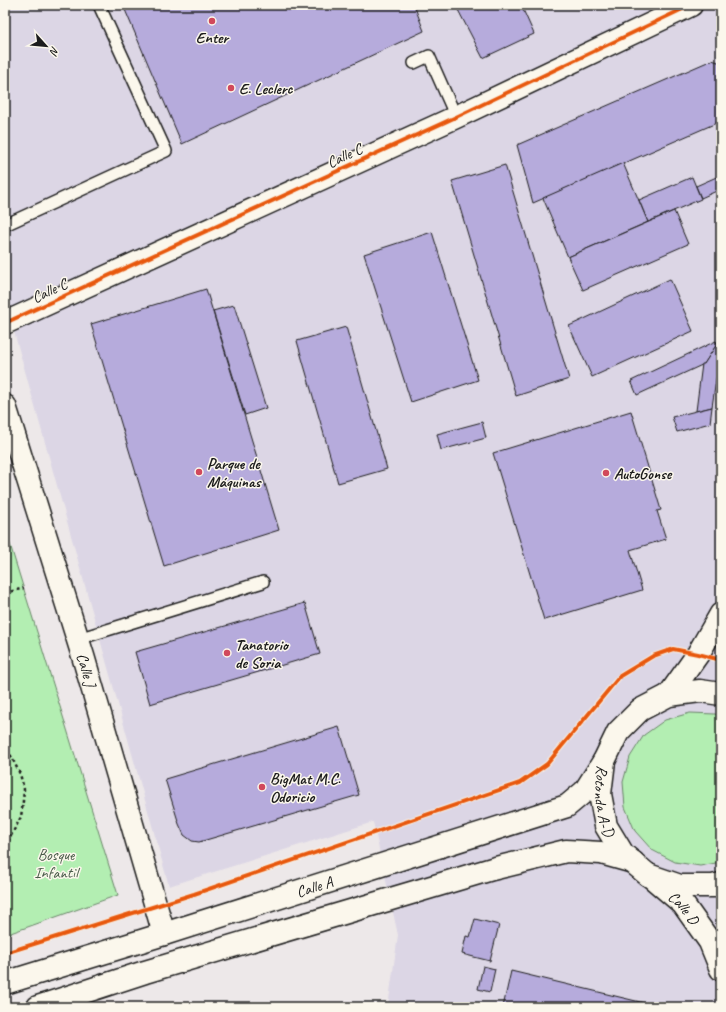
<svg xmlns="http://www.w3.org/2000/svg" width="726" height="1012" viewBox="0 0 726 1012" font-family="Caveat,sans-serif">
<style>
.built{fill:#dcd6e5}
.green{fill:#b3eeb2;stroke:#688567}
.building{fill:#b6abdc;stroke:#1c1c1c}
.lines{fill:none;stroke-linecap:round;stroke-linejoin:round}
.lane-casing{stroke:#1c1c1c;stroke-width:14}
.street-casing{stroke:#1c1c1c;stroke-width:25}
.secondary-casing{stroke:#1c1c1c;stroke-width:25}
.path{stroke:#1c1c1c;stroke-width:2.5;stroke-dasharray:3 3;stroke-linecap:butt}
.lane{stroke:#fbf7ec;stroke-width:11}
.street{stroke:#fbf7ec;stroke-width:22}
.secondary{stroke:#fbf7ec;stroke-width:22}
.cycleway-casing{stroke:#fbf7ec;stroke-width:6}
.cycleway{stroke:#e8590c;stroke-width:4}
.poi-dot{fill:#d1495b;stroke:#fbf7ec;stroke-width:1.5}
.labels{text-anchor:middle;stroke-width:3;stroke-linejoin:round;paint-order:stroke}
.poi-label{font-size:16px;font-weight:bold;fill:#1c1c1c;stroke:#fbf7ec;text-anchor:start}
.street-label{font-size:16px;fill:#1c1c1c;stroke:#fbf7ec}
.park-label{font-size:16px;fill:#495b49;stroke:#fbf7ec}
</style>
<rect width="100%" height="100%" fill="#ede8e9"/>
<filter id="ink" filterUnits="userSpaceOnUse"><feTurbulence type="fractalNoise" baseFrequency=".025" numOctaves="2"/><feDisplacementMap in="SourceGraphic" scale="8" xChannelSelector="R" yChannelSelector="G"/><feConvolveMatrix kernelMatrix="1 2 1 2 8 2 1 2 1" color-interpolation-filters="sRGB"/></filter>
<g filter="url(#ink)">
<path class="built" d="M 5,5 L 721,5 L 721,1007 L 388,1007 L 398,935 L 373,822 L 169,886 L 11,321 L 5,308 Z"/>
<g class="green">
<path d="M 5,528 L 118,895 L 5,935 Z"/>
<path d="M 690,713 L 715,714 L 721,716 L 721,862 L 700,866 L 675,862 L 652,850 L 635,831 L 625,807 L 623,782 L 630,757 L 644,735 L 665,720 Z"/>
</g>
<g class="building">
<path d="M 123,5 L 414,5 L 424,31 L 182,144 Z"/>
<path d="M 458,5 L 521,5 L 534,34 L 483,58 L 456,6 Z"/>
<path d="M 712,60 L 721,63 L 721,121 L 533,203 L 517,145 Z"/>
<path d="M 623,163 L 648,222 L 568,257 L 543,198 Z"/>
<path d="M 505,165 L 569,379 L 516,396 L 452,181 Z"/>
<path d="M 721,175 L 721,189 L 701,198 L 696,186 Z"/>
<path d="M 692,177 L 701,199 L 648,222 L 639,200 Z"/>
<path d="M 674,211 L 688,244 L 583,290 L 568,257 Z"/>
<path d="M 432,232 L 478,380 L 411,402 L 364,254 Z"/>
<path d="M 670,279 L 693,331 L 592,377 L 569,326 Z"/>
<path d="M 206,289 L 279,530 L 164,566 L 91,324 Z"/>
<path d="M 234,305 L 266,408 L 245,415 L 213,311 Z"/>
<path d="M 346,327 L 387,469 L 338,483 L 297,341 Z"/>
<path d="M 716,341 L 717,344 L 704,364 L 637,395 L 631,381 Z"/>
<path d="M 717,344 L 721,346 L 712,407 L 696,411 L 702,364 L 704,364 Z"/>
<path d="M 712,407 L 710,423 L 677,432 L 672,417 Z"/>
<path d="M 631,411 L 661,510 L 657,511 L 666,539 L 630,550 L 642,590 L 544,620 L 493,453 Z"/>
<path d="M 482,422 L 486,438 L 441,450 L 437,434 Z"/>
<path d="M 305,603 L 320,654 L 150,704 L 135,652 Z"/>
<path d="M 339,727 L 359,795 L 199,842 L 192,841 L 184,835 L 179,824 L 165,779 Z"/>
<path d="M 475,919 L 499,925 L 490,961 L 462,954 L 466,936 L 470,937 Z"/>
<path d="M 483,966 L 495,969 L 490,992 L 478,989 Z"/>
<path d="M 511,971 L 661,1007 L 503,1007 Z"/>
</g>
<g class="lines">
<defs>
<g id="lane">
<path d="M 414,63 L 429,56 L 456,117"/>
<path d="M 5,225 L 166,151 L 99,5"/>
<path d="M 78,639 L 263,582"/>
</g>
<g id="street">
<path d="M 5,323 L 456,117 L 691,5"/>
<path id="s1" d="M 5,406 L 83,656 L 164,934"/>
<path d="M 669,695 L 698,654 L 721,614"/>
<path id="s2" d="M 649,875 L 683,904 L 710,942 L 721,969"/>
</g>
<g id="secondary">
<path id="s3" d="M 721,694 L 700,691 L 669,695 L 640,710 L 618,732 L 604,761 L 600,794 L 606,826 L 623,854 L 648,875 L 680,886 L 713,886 L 721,884"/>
<path id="s4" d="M 5,983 L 164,934 L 567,806 L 585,791 L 604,761"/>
<path d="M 38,1007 L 145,972 L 492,869 L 566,851 L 601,853 L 633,862"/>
</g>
</defs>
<use href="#lane" class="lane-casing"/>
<use href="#street" class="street-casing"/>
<use href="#secondary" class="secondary-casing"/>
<g class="path">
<path d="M 5,593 L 24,588"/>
<path d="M 5,744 L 20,774 L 24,789 L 23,801 L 21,817 L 5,847"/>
</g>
<use href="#lane" class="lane"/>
<use href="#street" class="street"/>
<use href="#secondary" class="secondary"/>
<defs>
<g id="cycleway">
<path d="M 5,323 L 456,117 L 691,5"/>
<path d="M 5,953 L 194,894 L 520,783 L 547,764 L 620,676 L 653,656 L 673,649 L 698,654 L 721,660"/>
</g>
</defs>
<use href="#cycleway" class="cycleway-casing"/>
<use href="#cycleway" class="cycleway"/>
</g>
</g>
<g class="poi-dot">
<circle cx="212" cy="21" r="4"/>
<circle cx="231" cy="88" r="4"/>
<circle cx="199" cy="472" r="4"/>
<circle cx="606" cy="473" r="4"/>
<circle cx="227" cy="653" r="4"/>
<circle cx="262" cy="787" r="4"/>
</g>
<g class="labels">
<g class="poi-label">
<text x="212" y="43" text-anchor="middle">Enter</text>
<text x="239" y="94">E. Leclerc</text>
<text x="207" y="469">Parque de<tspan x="207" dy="18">Máquinas</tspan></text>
<text x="614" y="479">AutoGonse</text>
<text x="235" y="650">Tanatorio<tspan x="235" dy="18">de Soria</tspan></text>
<text x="270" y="784">BigMat M.C.<tspan x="270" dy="18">Odoricio</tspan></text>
</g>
<g class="street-label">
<text transform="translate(344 155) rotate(-25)" y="6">Calle C</text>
<text transform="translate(49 290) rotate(-25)" y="6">Calle C</text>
<text dy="6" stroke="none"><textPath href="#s1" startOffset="276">Calle J</textPath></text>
<text dy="6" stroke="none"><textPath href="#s3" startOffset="189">Rotonda A-D</textPath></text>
<text dy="6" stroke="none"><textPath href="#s4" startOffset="324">Calle A</textPath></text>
<text dy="6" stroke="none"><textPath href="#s2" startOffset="48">Calle D</textPath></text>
</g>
<g class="park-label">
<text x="56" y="860">Bosque<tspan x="56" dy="18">Infantil</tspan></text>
</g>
</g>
<rect width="726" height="1012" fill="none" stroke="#fbf7ec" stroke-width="20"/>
<rect x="10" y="10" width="706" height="992" fill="none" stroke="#1c1c1c" stroke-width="1.5" filter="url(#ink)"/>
<g transform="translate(46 46) rotate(117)" stroke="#fbf7ec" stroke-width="3" paint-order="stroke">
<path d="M0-3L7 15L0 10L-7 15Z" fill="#1c1c1c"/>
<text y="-6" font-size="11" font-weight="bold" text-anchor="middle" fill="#1c1c1c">N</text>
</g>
</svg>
